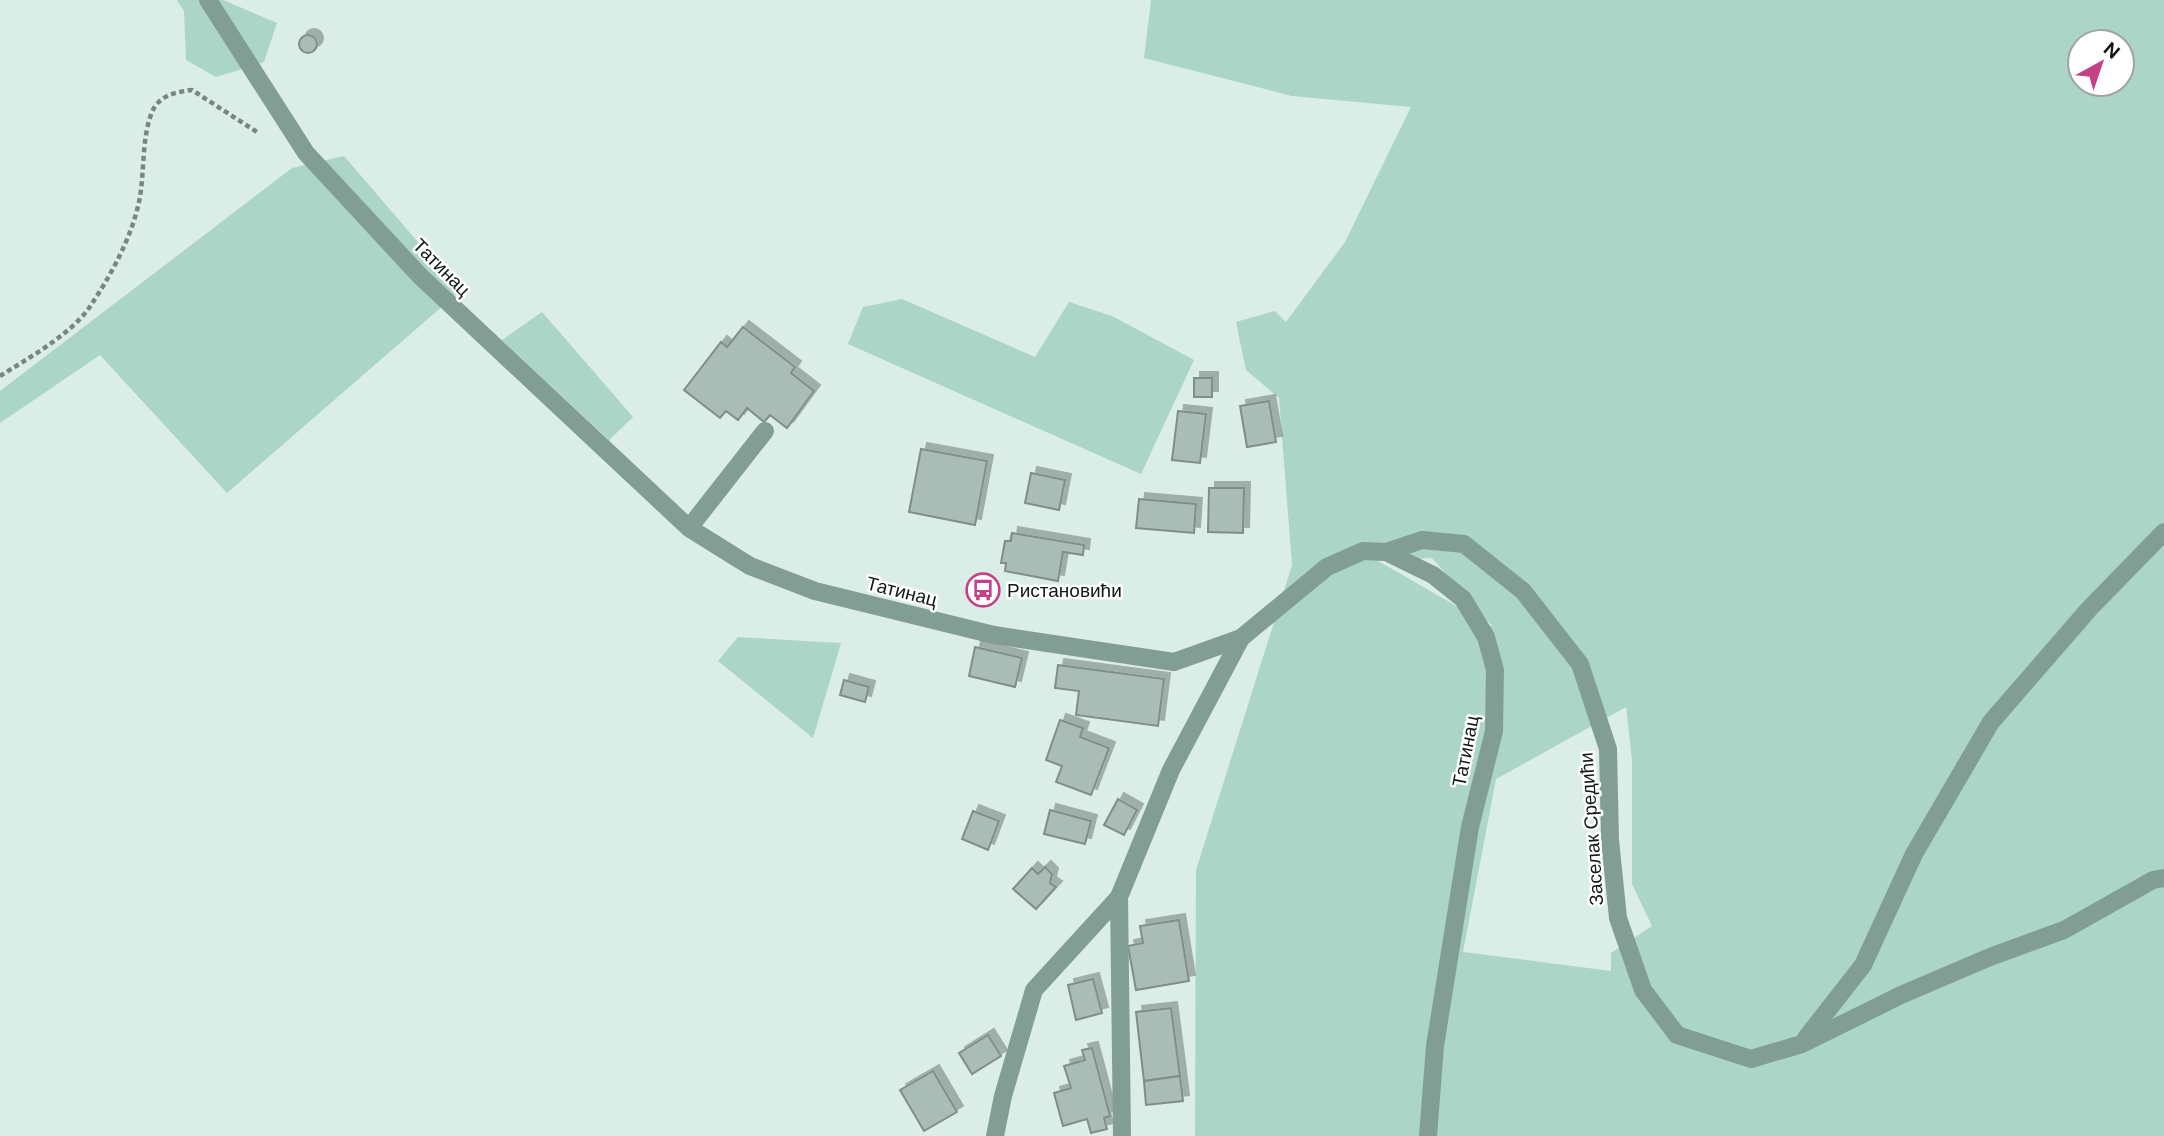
<svg xmlns="http://www.w3.org/2000/svg" width="2164" height="1136" viewBox="0 0 2164 1136" font-family="'DM Sans',sans-serif">
<style>
.green{fill:#aad5c7;fill-rule:evenodd}
.building{fill:#aabcb6;stroke:#7e8e88;stroke-width:2;filter:url(#shadow)}
.lines{fill:none;stroke-linecap:round;stroke-linejoin:round}
.path{stroke:#788580;stroke-width:4.5;stroke-dasharray:5 3.5;stroke-linecap:butt}
.minor{stroke:#829e94;stroke-width:18}
.labels{text-anchor:middle;stroke-width:5;stroke-linejoin:round;paint-order:stroke}
.street-label{font-size:19px;fill:#121816;stroke:#fff}
.poi-label{font-size:19px;fill:#121816;stroke:#fff;text-anchor:start}
</style>
<defs>
<filter id="shadow"><feDropShadow dx="6" dy="-6" stdDeviation="0" flood-color="#0004"/></filter>
</defs>
<rect width="100%" height="100%" fill="#daede6"/>
<g class="green">
<path d="M 177,0 L 223,0 L 277,23 L 264,62 L 216,77 L 186,60 L 184,11 Z"/>
<path d="M 1151,0 L 2164,0 L 2164,1136 L 1195,1136 L 1196,870 L 1292,565 L 1279,398 L 1246,370 L 1236,322 L 1275,311 L 1286,322 L 1345,242 L 1411,107 L 1292,96 L 1144,58 ZM 2080,42 L 2122,42 L 2122,84 L 2080,84 ZM 1432,558 L 1493,627 L 1378,561 ZM 1626,707 L 1632,759 L 1632,884 L 1652,926 L 1611,953 L 1611,971 L 1463,952 L 1496,779 Z"/>
<path d="M 344,156 L 460,291 L 227,493 L 100,355 L 0,423 L 0,391 L 292,168 Z"/>
<path d="M 902,299 L 1035,357 L 1069,302 L 1112,316 L 1194,360 L 1141,474 L 848,344 L 863,307 Z"/>
<path d="M 542,312 L 633,417 L 609,440 L 502,340 Z"/>
<path d="M 738,637 L 841,643 L 813,738 L 718,661 Z"/>
</g>
<g class="building">
<circle cx="308" cy="44" r="9"/>
<path d="M 743,327 L 795,367 L 791,373 L 814,391 L 787,428 L 770,415 L 764,422 L 747,408 L 738,420 L 726,411 L 720,418 L 684,390 L 721,342 L 727,347 Z"/>
<rect x="1194" y="378" width="18" height="19"/>
<path d="M 1269,401 L 1276,442 L 1247,447 L 1240,406 Z"/>
<path d="M 1178,411 L 1206,414 L 1200,463 L 1172,460 Z"/>
<path d="M 921,449 L 987,461 L 975,525 L 909,512 Z"/>
<path d="M 1031,473 L 1065,480 L 1059,510 L 1025,503 Z"/>
<path d="M 1209,488 L 1244,488 L 1243,533 L 1208,532 Z"/>
<path d="M 1139,499 L 1196,504 L 1194,533 L 1136,528 Z"/>
<path d="M 1012,533 L 1084,545 L 1083,555 L 1063,552 L 1058,581 L 1005,571 L 1006,563 L 1001,563 L 1005,541 L 1011,541 Z"/>
<path d="M 975,647 L 1022,658 L 1015,687 L 969,676 Z"/>
<path d="M 1058,665 L 1164,679 L 1158,726 L 1076,715 L 1079,691 L 1055,688 Z"/>
<path d="M 844,680 L 869,687 L 865,702 L 840,695 Z"/>
<path d="M 1060,720 L 1083,728 L 1080,737 L 1109,748 L 1091,795 L 1056,782 L 1062,766 L 1046,760 Z"/>
<path d="M 1118,799 L 1137,810 L 1124,835 L 1104,825 Z"/>
<path d="M 1050,810 L 1091,821 L 1085,844 L 1044,834 Z"/>
<path d="M 973,811 L 999,821 L 988,850 L 962,839 Z"/>
<path d="M 1045,867 L 1052,874 L 1050,883 L 1056,887 L 1036,909 L 1013,889 L 1032,868 L 1038,874 Z"/>
<path d="M 1179,920 L 1189,981 L 1136,990 L 1128,946 L 1143,943 L 1140,926 Z"/>
<path d="M 1093,979 L 1102,1013 L 1076,1020 L 1068,985 Z"/>
<path d="M 1171,1008 L 1180,1076 L 1144,1081 L 1136,1012 Z"/>
<path d="M 988,1035 L 1001,1056 L 972,1074 L 959,1053 Z"/>
<path d="M 1092,1048 L 1110,1116 L 1104,1118 L 1107,1129 L 1091,1133 L 1087,1119 L 1063,1126 L 1054,1093 L 1071,1088 L 1064,1066 L 1085,1060 L 1082,1050 Z"/>
<path d="M 933,1071 L 957,1112 L 924,1131 L 900,1090 Z"/>
<path d="M 1180,1076 L 1183,1101 L 1146,1105 L 1144,1081 Z"/>
</g>
<g class="lines">
<path class="path" d="M 0,376 C 27,359 70,335 89,308 C 110,277 131,239 139,202 C 145,173 141,140 152,112 C 159,95 176,92 192,90 L 257,132"/>
<g class="minor">
<path d="M 208,0 L 306,153 L 420,276 L 689,528 L 750,566 L 815,591 L 994,635 L 1174,662 L 1241,638 L 1327,567 L 1363,551 L 1386,552 L 1433,575 L 1463,599 L 1486,637 L 1495,670 L 1494,731 L 1470,827 L 1435,1046 L 1428,1136"/>
<path d="M 689,528 L 765,431"/>
<path d="M 1386,552 L 1422,540 L 1464,544 L 1523,591 L 1580,664 L 1608,749 L 1610,840 L 1618,918 L 1643,990 L 1677,1035 L 1751,1059 L 1802,1044 L 1901,995 L 1990,957 L 2064,930 L 2153,880 L 2164,878"/>
<path d="M 1806,1038 L 1863,965 L 1914,854 L 1991,722 L 2089,609 L 2164,532"/>
<path d="M 995,1136 L 1003,1096 L 1034,990 L 1119,897"/>
<path d="M 1122,1136 L 1119,897 L 1171,770 L 1241,638"/>
</g>
</g>
<defs>
<symbol id="bus-ring" viewBox="-11 -11 22 22"><circle r="9.5" fill="#fff" stroke="#c54186" stroke-width="1.5"/><path d="M-5-6H5V4H4V6H2V4H-2V6H-4V4H-5ZM-3.5-4V0h7V-4ZM-3.5 1.2v1.5H-2V1.2ZM2 1.2v1.5H3.5V1.2Z" fill="#c54186"/></symbol>
</defs>
<g fill-rule="evenodd">
<use href="#bus-ring" x="964" y="571" width="38" height="38"/>
</g>
<g class="labels">
<g class="street-label">
<text transform="translate(442 267) rotate(45)" y="7">Татинац</text>
<text transform="translate(902 591) rotate(14)" y="7">Татинац</text>
<text transform="translate(1465 751) rotate(-79)" y="7">Татинац</text>
<text transform="translate(1591 829) rotate(-94)" y="7">Заселак Средићи</text>
</g>
<g class="poi-label">
<text x="1007" y="597">Ристановићи</text>
</g>
</g>
<g transform="translate(2101 63) rotate(40)"><circle r="33" fill="#ffffff" stroke="#a0a3a2" stroke-width="2"/>
<path d="M0-5L12 26L0 18L-12 26Z" fill="#c54186"/>
<text y="-10" font-size="19" font-weight="bold" text-anchor="middle" fill="#121816">N</text>
</g>
</svg>
